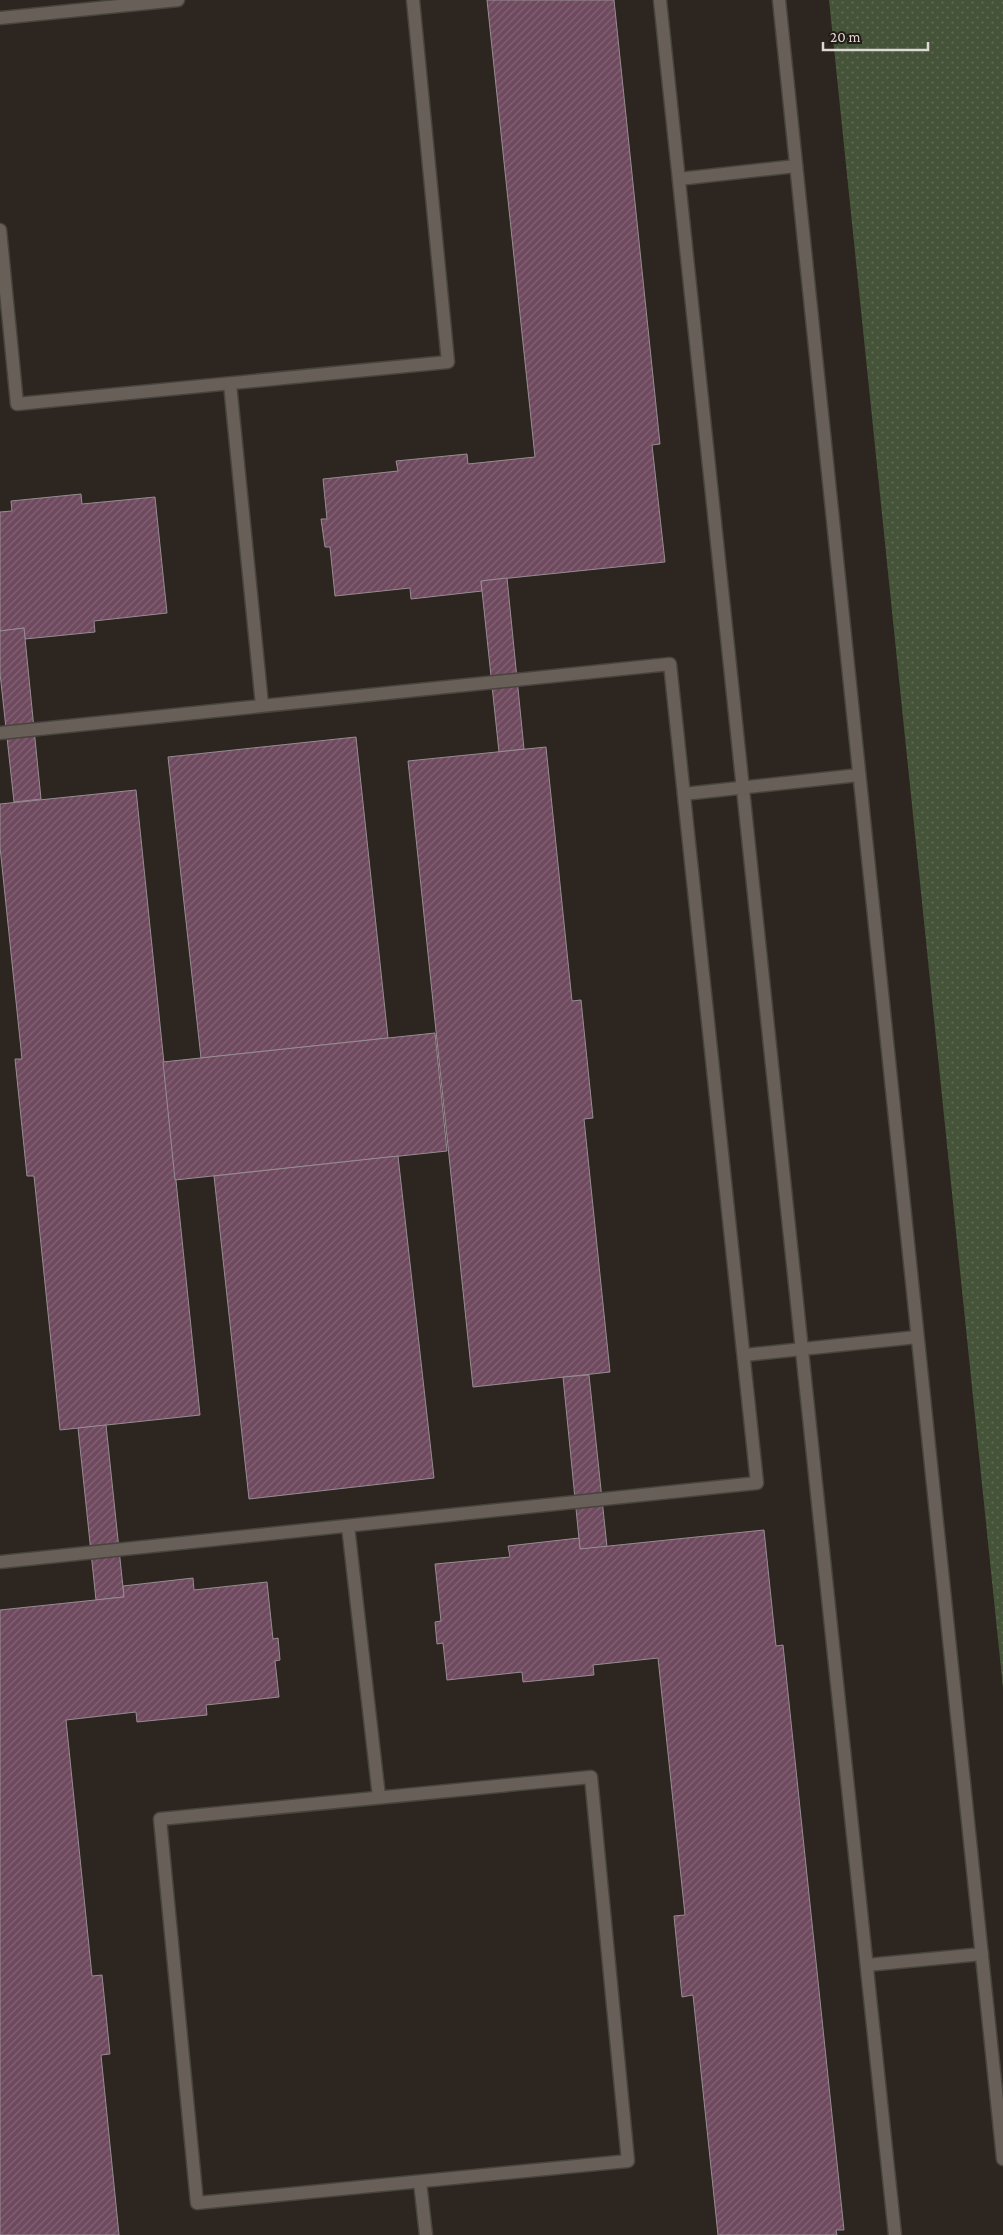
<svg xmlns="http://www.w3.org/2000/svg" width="1003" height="2235" viewBox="0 0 1003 2235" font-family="'Crimson Pro',serif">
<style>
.grass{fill:url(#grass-dots)}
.building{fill:url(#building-hatch);stroke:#978c92}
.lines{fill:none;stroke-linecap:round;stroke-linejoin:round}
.minor-casing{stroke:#49433e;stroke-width:15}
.minor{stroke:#685f59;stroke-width:12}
</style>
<defs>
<pattern id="grass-dots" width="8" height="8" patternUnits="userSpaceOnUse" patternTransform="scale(1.25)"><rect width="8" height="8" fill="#455339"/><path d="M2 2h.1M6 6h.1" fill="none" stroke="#5f6b55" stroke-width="1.8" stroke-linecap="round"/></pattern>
<pattern id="building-hatch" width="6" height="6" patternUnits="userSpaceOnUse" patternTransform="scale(1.25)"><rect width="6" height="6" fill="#6f4a5f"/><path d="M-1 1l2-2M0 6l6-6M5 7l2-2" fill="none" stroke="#836375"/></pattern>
</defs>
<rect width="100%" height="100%" fill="#2d251f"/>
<path class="grass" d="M 829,0 L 1003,0 L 1003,1688 Z"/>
<g class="building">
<path d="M 487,0 L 614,0 L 660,444 L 652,445 L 665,562 L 481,581 L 482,591 L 411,599 L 410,588 L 335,596 L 330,547 L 325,547 L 321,519 L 327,519 L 323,479 L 398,471 L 396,461 L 467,454 L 468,464 L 535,457 Z"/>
<path d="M 81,494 L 82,504 L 155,497 L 167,613 L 94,621 L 95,632 L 25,639 L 24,628 L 0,631 L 0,512 L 12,511 L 11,501 Z"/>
<path d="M 507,578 L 524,749 L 499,752 L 481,581 Z"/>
<path d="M 24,628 L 41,799 L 14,802 L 0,673 L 0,631 Z"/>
<path d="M 356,737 L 388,1038 L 201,1058 L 168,757 Z"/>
<path d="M 546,747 L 572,1001 L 581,1000 L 593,1118 L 584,1119 L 610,1372 L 473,1387 L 408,761 Z"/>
<path d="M 136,790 L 200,1415 L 60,1430 L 34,1176 L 27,1176 L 15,1059 L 22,1059 L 0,847 L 0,804 Z"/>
<path d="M 435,1033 L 447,1151 L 175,1180 L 163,1062 Z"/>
<path d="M 398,1156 L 434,1478 L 249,1499 L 214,1176 Z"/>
<path d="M 589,1375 L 607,1547 L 580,1549 L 563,1377 Z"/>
<path d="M 106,1425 L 124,1597 L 96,1600 L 78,1428 Z"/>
<path d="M 764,1530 L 776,1646 L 783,1645 L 844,2230 L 836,2230 L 837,2235 L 718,2235 L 693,1995 L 682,1997 L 674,1916 L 685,1915 L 658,1658 L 593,1665 L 594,1675 L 523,1682 L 522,1672 L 447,1680 L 443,1643 L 437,1644 L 435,1622 L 441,1621 L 435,1564 L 510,1557 L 508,1546 L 579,1538 L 580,1549 Z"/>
<path d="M 193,1578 L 194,1590 L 267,1582 L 273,1639 L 278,1638 L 280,1660 L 275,1661 L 279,1697 L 206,1705 L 207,1715 L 137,1722 L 136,1712 L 66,1720 L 92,1976 L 102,1975 L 110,2054 L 101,2055 L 119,2235 L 0,2235 L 0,1610 L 124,1597 L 123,1586 Z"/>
</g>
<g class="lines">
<defs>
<g id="minor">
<path d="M 660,0 L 895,2235"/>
<path d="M 779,0 L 1003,2159"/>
<path d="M 0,18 L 178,0"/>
<path d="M 679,179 L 796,166"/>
<path d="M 0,230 L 17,404 L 448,362 L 413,0"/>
<path d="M 230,384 L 262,705"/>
<path d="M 0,733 L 670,664 L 757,1483 L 0,1562"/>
<path d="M 684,794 L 859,775"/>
<path d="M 745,1355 L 917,1337"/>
<path d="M 348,1526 L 379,1797"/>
<path d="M 591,1777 L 628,2161 L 197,2203 L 160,1819 Z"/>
<path d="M 867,1965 L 982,1954"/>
<path d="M 420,2182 L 426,2235"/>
</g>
</defs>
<use href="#minor" class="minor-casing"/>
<use href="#minor" class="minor"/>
</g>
<path d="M823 42v8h105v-8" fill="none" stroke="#ded8d5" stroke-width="2.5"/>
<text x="830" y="42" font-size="15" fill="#ded8d5" stroke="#231b16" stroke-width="4" paint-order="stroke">20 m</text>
</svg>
